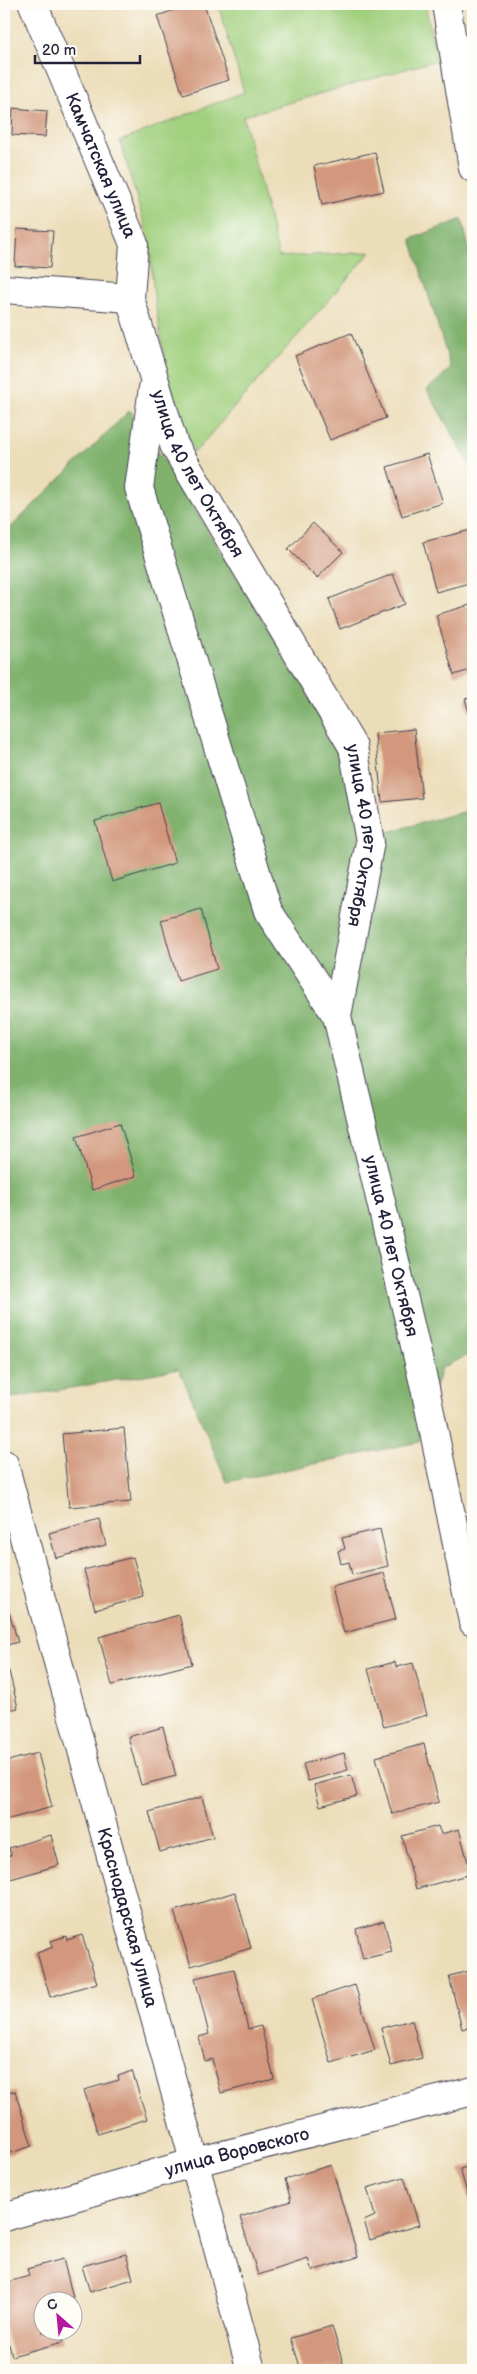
<svg xmlns="http://www.w3.org/2000/svg" width="477" height="2374" viewBox="0 0 477 2374" font-family="'Balsamiq Sans',sans-serif">
<style>
.green{fill:#a1d07f;stroke:#62795d}
.forest{fill:#80b26e;stroke:#516a54}
.building{fill:#d2977b}
.lines{fill:none;stroke-linecap:round;stroke-linejoin:round}
.minor-casing{stroke:#403e4e;stroke-width:30}
.minor{stroke:#fff;stroke-width:28}
.labels{text-anchor:middle;stroke-width:5;stroke-linejoin:round;paint-order:stroke}
.street-label{font-size:18px;fill:#22223b;stroke:#fdfcf7}
</style>
<rect width="100%" height="100%" fill="#fdfcf7"/>
<filter id="ink" filterUnits="userSpaceOnUse"><feTurbulence type="fractalNoise" baseFrequency=".02" numOctaves="2"/><feDisplacementMap in="SourceGraphic" scale="10" xChannelSelector="R" yChannelSelector="G"/><feConvolveMatrix kernelMatrix="1 2 1 2 8 2 1 2 1" color-interpolation-filters="sRGB"/></filter>
<filter id="wash" filterUnits="userSpaceOnUse"><feTurbulence type="fractalNoise" baseFrequency=".0096" numOctaves="4" result="noise"/><feDisplacementMap in="SourceGraphic" scale="20" xChannelSelector="R" yChannelSelector="G"/><feGaussianBlur stdDeviation="1.12" result="paint"/><feColorMatrix in="noise" values="0 0 0 0 0 0 0 0 0 0 0 0 0 0 0 0 0 1.4 0 .05"/><feComposite in="paint" operator="in"/></filter>
<g filter="url(#wash)">
<rect width="100%" height="100%" fill="#ecddb9"/>
<path class="green" d="M 218,4 L 425,4 L 437,60 L 243,116 L 279,257 L 371,252 L 194,453 L 167,373 L 154,296 L 149,240 L 120,141 L 244,92 Z"/>
<g class="forest">
<path d="M 462,219 L 473,265 L 473,470 L 427,390 L 451,368 L 411,239 Z"/>
<path d="M 130,410 L 164,460 L 305,688 L 377,835 L 473,809 L 473,1353 L 441,1368 L 419,1442 L 227,1482 L 179,1369 L 13,1398 L 4,1391 L 4,534 Z"/>
</g>
<g id="blocks">
<g class="building">
<path d="M 192,4 L 204,4 L 229,80 L 183,95 L 157,16 Z"/>
<path d="M 13,108 L 47,111 L 45,137 L 12,135 Z"/>
<path d="M 375,152 L 384,191 L 322,205 L 314,166 Z"/>
<path d="M 17,229 L 53,231 L 50,268 L 15,266 Z"/>
<path d="M 351,333 L 386,418 L 330,440 L 295,356 Z"/>
<path d="M 427,454 L 443,503 L 402,516 L 387,467 Z"/>
<path d="M 313,523 L 343,552 L 317,578 L 288,549 Z"/>
<path d="M 471,530 L 473,539 L 473,582 L 436,592 L 423,542 Z"/>
<path d="M 393,574 L 405,604 L 340,629 L 329,599 Z"/>
<path d="M 473,604 L 473,669 L 454,675 L 436,615 Z"/>
<path d="M 473,697 L 473,726 L 465,699 Z"/>
<path d="M 414,729 L 422,798 L 382,802 L 375,733 Z"/>
<path d="M 158,803 L 175,863 L 112,882 L 95,821 Z"/>
<path d="M 201,909 L 217,969 L 178,981 L 161,920 Z"/>
<path d="M 120,1123 L 136,1176 L 92,1190 L 76,1137 Z"/>
<path d="M 124,1428 L 131,1502 L 69,1507 L 62,1434 Z"/>
<path d="M 99,1519 L 106,1545 L 56,1558 L 49,1533 Z"/>
<path d="M 380,1529 L 388,1566 L 352,1575 L 349,1562 L 341,1564 L 338,1551 L 345,1549 L 342,1538 Z"/>
<path d="M 133,1557 L 144,1597 L 95,1610 L 84,1570 Z"/>
<path d="M 384,1573 L 396,1619 L 344,1633 L 332,1587 Z"/>
<path d="M 4,1595 L 18,1642 L 4,1646 Z"/>
<path d="M 179,1615 L 192,1664 L 112,1685 L 99,1637 Z"/>
<path d="M 395,1662 L 396,1667 L 413,1663 L 427,1715 L 384,1727 L 368,1669 Z"/>
<path d="M 9,1671 L 18,1708 L 4,1711 L 4,1672 Z"/>
<path d="M 163,1727 L 176,1776 L 141,1785 L 128,1737 Z"/>
<path d="M 424,1744 L 439,1802 L 392,1814 L 376,1757 Z"/>
<path d="M 38,1753 L 52,1807 L 6,1820 L 4,1810 L 4,1762 Z"/>
<path d="M 344,1753 L 348,1770 L 308,1781 L 303,1764 Z"/>
<path d="M 351,1775 L 357,1796 L 320,1806 L 314,1785 Z"/>
<path d="M 202,1797 L 213,1837 L 160,1852 L 149,1812 Z"/>
<path d="M 438,1826 L 441,1834 L 459,1829 L 471,1874 L 416,1889 L 402,1836 Z"/>
<path d="M 51,1835 L 59,1865 L 4,1881 L 4,1858 L 11,1855 L 9,1848 Z"/>
<path d="M 235,1892 L 251,1948 L 191,1966 L 174,1911 Z"/>
<path d="M 384,1921 L 392,1952 L 363,1959 L 356,1929 Z"/>
<path d="M 82,1935 L 97,1983 L 50,1997 L 37,1953 L 53,1947 L 51,1941 L 66,1936 L 67,1940 Z"/>
<path d="M 234,1969 L 248,2029 L 261,2026 L 274,2079 L 221,2093 L 212,2059 L 205,2061 L 199,2037 L 209,2034 L 195,1978 Z"/>
<path d="M 473,1970 L 473,2026 L 462,2029 L 449,1976 Z"/>
<path d="M 355,1985 L 375,2050 L 331,2063 L 312,1999 Z"/>
<path d="M 412,2020 L 422,2058 L 391,2066 L 381,2028 Z"/>
<path d="M 132,2071 L 147,2119 L 98,2134 L 84,2090 L 119,2080 L 118,2076 Z"/>
<path d="M 15,2091 L 32,2146 L 4,2155 L 4,2095 Z"/>
<path d="M 331,2165 L 358,2257 L 312,2271 L 308,2259 L 258,2275 L 240,2217 L 291,2201 L 285,2179 Z"/>
<path d="M 473,2165 L 473,2206 L 471,2206 L 460,2169 Z"/>
<path d="M 404,2177 L 419,2225 L 370,2240 L 364,2221 L 375,2216 L 367,2188 Z"/>
<path d="M 126,2254 L 133,2279 L 90,2292 L 82,2266 Z"/>
<path d="M 63,2259 L 73,2297 L 54,2302 L 42,2302 L 42,2332 L 60,2332 L 63,2342 L 12,2356 L 4,2326 L 4,2283 L 29,2276 L 27,2269 Z"/>
<path d="M 332,2326 L 345,2370 L 301,2370 L 291,2338 Z"/>
</g>
</g>
</g>
<g filter="url(#ink)">
<use href="#blocks" fill-opacity="0" stroke="#403e4e" stroke-width="1"/>
<g class="lines">
<defs>
<g id="minor">
<path id="s1" d="M 33,4 L 134,244 L 130,298 L 174,445 L 353,747 L 370,842 L 337,1016 L 425,1388 L 473,1622"/>
<path d="M 446,4 L 473,168"/>
<path d="M 4,289 L 130,298"/>
<path d="M 153,388 L 139,488 L 268,911 L 337,1016"/>
<path id="s2" d="M 4,1464 L 251,2370"/>
<path id="s3" d="M 4,2217 L 196,2162 L 473,2091"/>
</g>
</defs>
<use href="#minor" class="minor-casing"/>
<use href="#minor" class="minor"/>
</g>
</g>
<g class="labels">
<g class="street-label">
<text dy="6" stroke="none"><textPath href="#s1" startOffset="175">Камчатская улица</textPath></text>
<text dy="6" stroke="none"><textPath href="#s1" startOffset="504">улица 40 лет Октября</textPath></text>
<text dy="6" stroke="none"><textPath href="#s1" startOffset="909">улица 40 лет Октября</textPath></text>
<text dy="6" stroke="none"><textPath href="#s1" startOffset="1329">улица 40 лет Октября</textPath></text>
<text dy="6" stroke="none"><textPath href="#s2" startOffset="470">Краснодарская улица</textPath></text>
<text dy="6" stroke="none"><textPath href="#s3" startOffset="242">улица Воровского</textPath></text>
</g>
</g>
<rect width="477" height="2374" fill="none" stroke="#fdfcf7" stroke-width="20"/>
<g transform="translate(58 2316) rotate(333)"><circle r="24" fill="#fdfcf7" stroke="#a5a5ac"/>
<path d="M0-4L9 19L0 12L-9 19Z" fill="#b5179e"/>
<text y="-8" font-size="14" font-weight="bold" text-anchor="middle" fill="#22223b">С</text>
</g>
<path d="M35 55v8h105v-8" fill="none" stroke="#22223b" stroke-width="2.5"/>
<text x="42" y="55" font-size="15" fill="#22223b" stroke="#fdfcf7" stroke-width="4" paint-order="stroke">20 m</text>
</svg>
